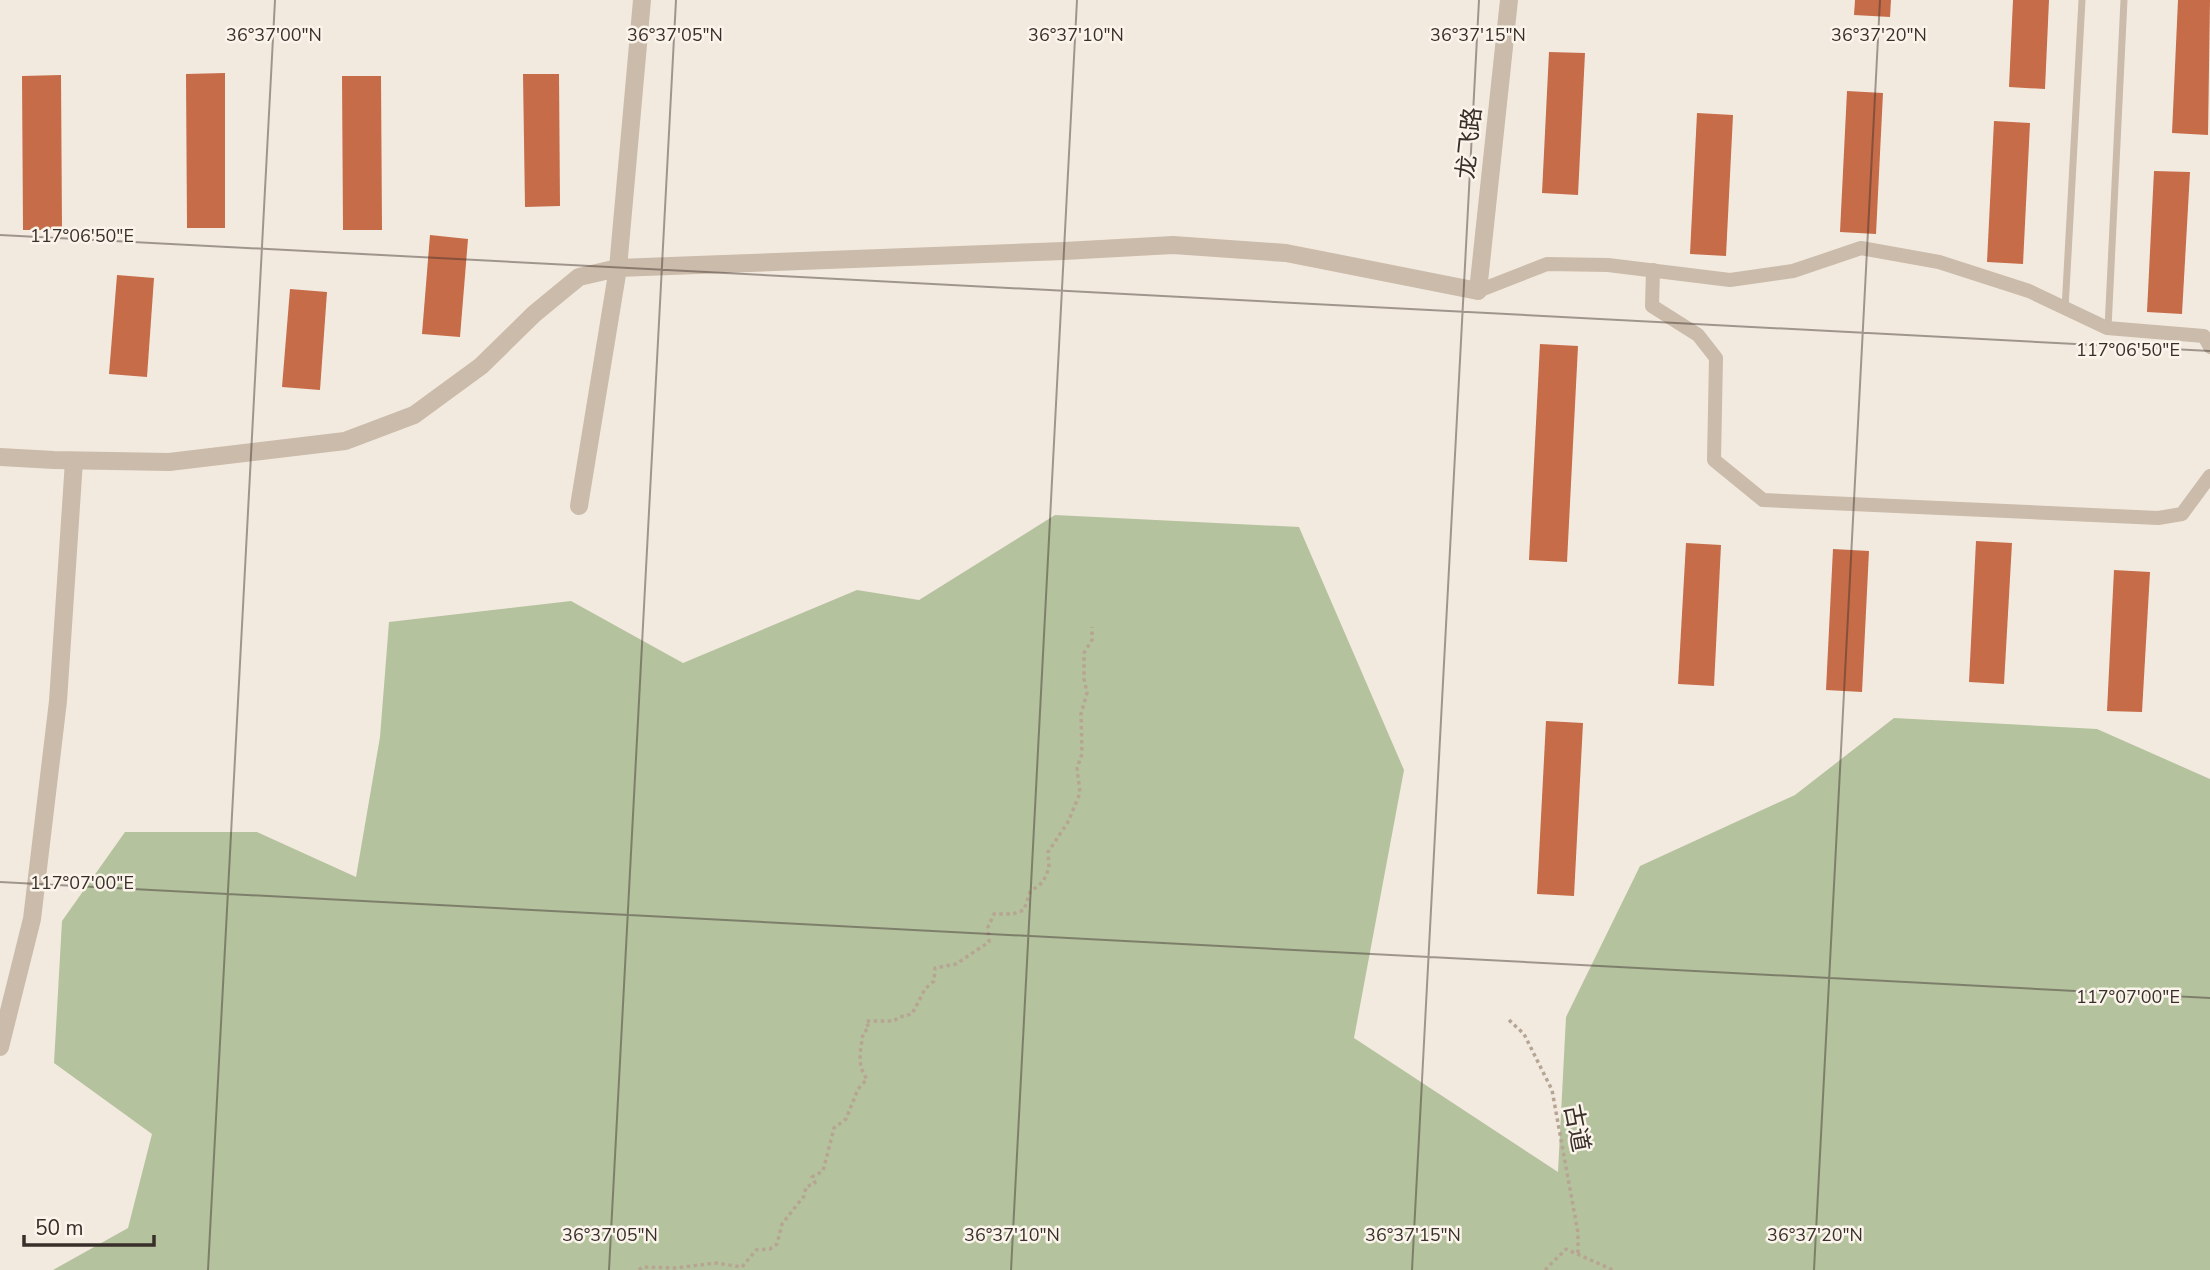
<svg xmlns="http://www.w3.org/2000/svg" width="2210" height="1270" viewBox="0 0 2210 1270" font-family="'Nunito Sans','Noto Sans SC',sans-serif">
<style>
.green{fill:#b5c29e}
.building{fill:#c66c49}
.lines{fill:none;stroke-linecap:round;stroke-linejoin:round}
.path{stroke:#b7a594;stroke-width:3.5;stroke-dasharray:3.5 3.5;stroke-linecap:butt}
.service{stroke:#cbbbaa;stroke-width:7}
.minor{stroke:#cbbbaa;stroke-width:14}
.tertiary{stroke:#cbbbaa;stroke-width:18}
.ticks{fill:none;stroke:#392f2a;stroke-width:2;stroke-opacity:0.45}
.labels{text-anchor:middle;stroke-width:5;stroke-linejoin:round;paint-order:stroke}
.street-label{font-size:24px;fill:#392f2a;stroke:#faf4eb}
.ticks-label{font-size:18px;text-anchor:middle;fill:#392f2a;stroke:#faf4eb;stroke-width:5;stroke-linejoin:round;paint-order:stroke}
</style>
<rect width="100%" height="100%" fill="#f3eadf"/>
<path class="green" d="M 1055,515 L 1299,527 L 1404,770 L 1354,1038 L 1558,1172 L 1566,1017 L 1640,866 L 1795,795 L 1894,718 L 2097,729 L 2210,779 L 2210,1270 L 53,1270 L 128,1228 L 152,1134 L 54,1063 L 62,921 L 125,832 L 257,832 L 356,877 L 380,737 L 389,622 L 571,601 L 683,663 L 857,590 L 919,600 Z"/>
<g class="building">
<path d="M 1855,0 L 1891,0 L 1890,17 L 1854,15 Z"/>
<path d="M 2013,0 L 2049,0 L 2045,89 L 2009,87 Z"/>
<path d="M 2178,0 L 2210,0 L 2208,135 L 2172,133 Z"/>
<path d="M 1549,52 L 1585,53 L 1578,195 L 1542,193 Z"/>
<path d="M 225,73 L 225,228 L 187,228 L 186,74 Z"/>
<path d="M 523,74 L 559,74 L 560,206 L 525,207 Z"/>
<path d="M 61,75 L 62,230 L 23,230 L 22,76 Z"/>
<path d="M 342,76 L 381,76 L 382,230 L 343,230 Z"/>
<path d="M 1847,91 L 1883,93 L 1876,234 L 1840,232 Z"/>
<path d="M 1697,113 L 1733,115 L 1726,256 L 1690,254 Z"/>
<path d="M 1994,121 L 2030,123 L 2023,264 L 1987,262 Z"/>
<path d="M 2154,171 L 2190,172 L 2182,314 L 2147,312 Z"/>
<path d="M 430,235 L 468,239 L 460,337 L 422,334 Z"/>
<path d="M 117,275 L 154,278 L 147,377 L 109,374 Z"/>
<path d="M 290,289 L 327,292 L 320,390 L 282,387 Z"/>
<path d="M 1540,344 L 1578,346 L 1567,562 L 1529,560 Z"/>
<path d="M 1976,541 L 2012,543 L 2004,684 L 1969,682 Z"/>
<path d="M 1686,543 L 1721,545 L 1714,686 L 1678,684 Z"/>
<path d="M 1833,549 L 1869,551 L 1862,692 L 1826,690 Z"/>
<path d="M 2114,570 L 2150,572 L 2142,712 L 2107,711 Z"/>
<path d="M 1546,721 L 1583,723 L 1574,896 L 1537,894 Z"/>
</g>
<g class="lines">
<g class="path">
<path d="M 1509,1020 L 1524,1034 L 1552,1090 L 1578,1233 L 1578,1254"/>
<path d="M 639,1270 L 642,1267 L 675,1268 L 716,1263 L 742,1267 L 756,1250 L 770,1249 L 777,1244 L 782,1224 L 804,1196 L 806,1187 L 815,1183 L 812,1177 L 823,1171 L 834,1128 L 846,1119 L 858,1089 L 867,1079 C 856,1065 861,1049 863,1033 L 869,1028 L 866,1021 L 894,1021 L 899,1017 L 912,1014 L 925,989 L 934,981 L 935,968 L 956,964 L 989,942 L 988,927 L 994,914 L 1013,914 L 1024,910 L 1030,892 L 1043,882 L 1049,868 L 1048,852 L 1068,822 L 1080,793 L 1077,768 L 1082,754 L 1081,714 L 1087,693 L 1084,679 L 1084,653 L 1092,640 L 1092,627"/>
<path d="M 1545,1270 L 1566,1249 L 1613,1270"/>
</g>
<g class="service">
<path d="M 2065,309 L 2082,0"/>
<path d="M 2108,328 L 2124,0"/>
</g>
<g class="minor">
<path d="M 1653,270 L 1652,306 L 1698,335 L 1716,358 L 1714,460 L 1763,500 L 2158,518 L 2182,514 L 2210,476"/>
<path d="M 1478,291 L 1547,264 L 1608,265 L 1730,280 L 1793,271 L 1861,248 L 1939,262 L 2029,291 L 2107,328 L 2204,336 L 2210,347"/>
</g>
<g class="tertiary">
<path d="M 0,457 L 54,460 L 169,462 L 345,441 L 414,415 L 481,366 L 534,314 L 579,277 L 618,268 L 642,0"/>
<path d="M 579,506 L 618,268 L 1064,251 L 1173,245 L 1286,253 L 1478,291 L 1509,0"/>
<path d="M 0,1047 L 32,919 L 58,701 L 74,461"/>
</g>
</g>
<path class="ticks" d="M 0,235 L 2210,351M 0,882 L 2210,998M 208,1270 L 275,0M 609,1270 L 676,0M 1011,1270 L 1077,0M 1412,1270 L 1479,0M 1814,1270 L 1880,0"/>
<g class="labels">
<g class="street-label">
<text transform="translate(1469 143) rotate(-84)" y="8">龙飞路</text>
<text transform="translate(1577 1128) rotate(79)" y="8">古道</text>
</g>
</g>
<g class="ticks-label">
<text x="274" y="41">36°37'00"N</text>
<text x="675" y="41">36°37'05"N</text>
<text x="1076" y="41">36°37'10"N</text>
<text x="1478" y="41">36°37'15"N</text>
<text x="1879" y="41">36°37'20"N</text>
<text x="82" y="242">117°06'50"E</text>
<text x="2128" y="356">117°06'50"E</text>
<text x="82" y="889">117°07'00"E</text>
<text x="2128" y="1003">117°07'00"E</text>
<text x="610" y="1241">36°37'05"N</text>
<text x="1012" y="1241">36°37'10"N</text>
<text x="1413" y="1241">36°37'15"N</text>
<text x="1815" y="1241">36°37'20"N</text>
</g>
<path d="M24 1235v10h130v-10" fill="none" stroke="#392f2a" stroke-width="3.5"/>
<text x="35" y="1235" font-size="21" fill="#392f2a" stroke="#faf4eb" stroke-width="5" paint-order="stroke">50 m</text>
</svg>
